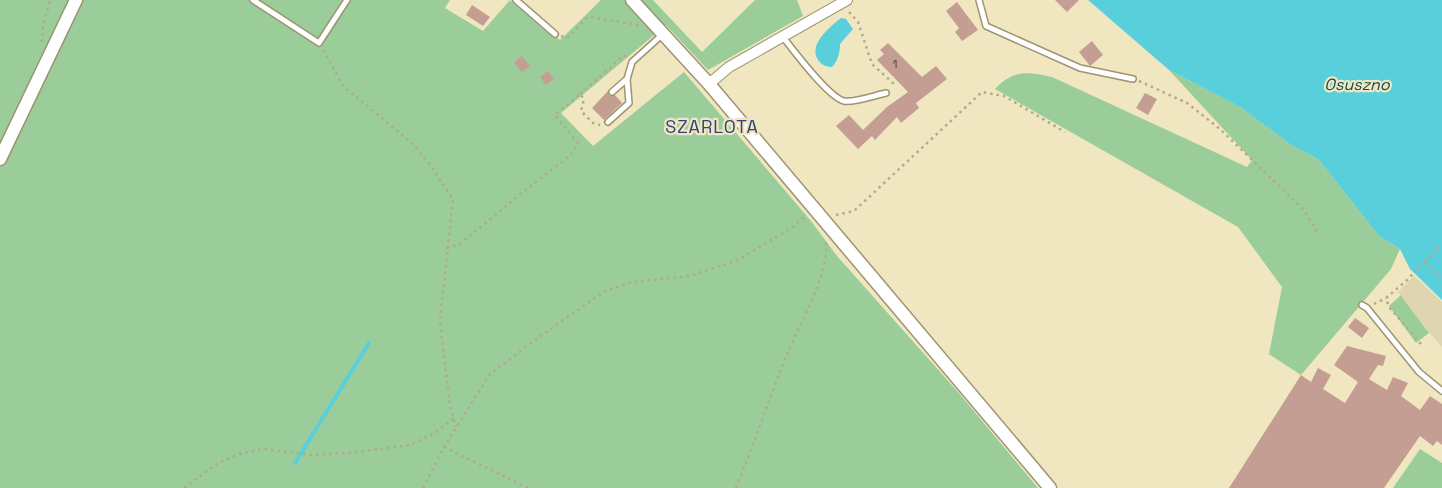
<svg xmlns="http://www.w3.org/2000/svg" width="1442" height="488" viewBox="0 0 1442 488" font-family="'Space Grotesk',sans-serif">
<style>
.green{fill:#9acd99}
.sand{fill:#dfd6b1}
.water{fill:#5acfdc}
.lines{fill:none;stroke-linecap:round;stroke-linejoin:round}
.stream{stroke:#5acfdc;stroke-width:4}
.building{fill:#c59e93}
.service-casing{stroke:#9d9471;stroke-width:8}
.minor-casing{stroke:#9d9471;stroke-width:12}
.tertiary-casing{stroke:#9d9471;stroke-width:15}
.path{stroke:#b1aa8b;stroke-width:2.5;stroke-dasharray:2.5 4;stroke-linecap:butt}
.service{stroke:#fff;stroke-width:5}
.minor{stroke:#fff;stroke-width:10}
.tertiary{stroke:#fff;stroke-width:12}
.labels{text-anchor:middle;stroke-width:4.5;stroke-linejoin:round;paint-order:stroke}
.number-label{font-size:12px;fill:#534639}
.water-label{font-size:16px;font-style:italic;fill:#14494e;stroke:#f0e7c1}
.quarter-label{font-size:18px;letter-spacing:1px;fill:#31437c;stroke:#f0e7c1}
</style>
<rect width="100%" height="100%" fill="#f0e7c1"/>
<g class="green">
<path d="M 0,0 L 450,0 L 445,8 L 483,31 L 510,0 L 560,40 L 601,0 L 653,0 L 702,52 L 755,0 L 797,0 L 803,16 L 708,70 L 666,25 L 561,113 L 593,146 L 684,72 L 811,221 L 837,256 L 958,392 L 1038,488 L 0,488 Z"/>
<path d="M 1169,70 L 1240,107 L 1291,145 L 1318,159 L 1379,236 L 1400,249 L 1391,269 L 1301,375 L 1269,354 L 1282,287 L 1238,227 L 995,89 C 1014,69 1028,72 1052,77 L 1247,167 L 1252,160 Z"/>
<path d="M 1401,295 L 1429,333 L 1416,343 L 1389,306 Z"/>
<path d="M 1420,449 L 1442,463 L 1442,488 L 1393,488 Z"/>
</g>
<path class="sand" d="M 1414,276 L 1442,302 L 1442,347 L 1425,328 L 1398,292 Z"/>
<g class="water">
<path d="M 1088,0 L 1442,0 L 1442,300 L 1410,269 L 1400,249 L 1379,236 L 1318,159 L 1291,145 L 1240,107 L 1169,70 Z"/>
<path d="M 841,18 L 846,19 L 853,29 L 840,44 C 840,52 838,61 832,67 C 826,67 822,65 818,60 C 808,44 830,27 841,18 Z"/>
</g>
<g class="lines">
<path class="stream" d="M 295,463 L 369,343"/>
</g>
<g class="building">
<path d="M 1055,0 L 1079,0 L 1067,12 Z"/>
<path d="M 957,2 L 978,30 L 962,41 L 955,32 L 959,28 L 946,11 Z"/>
<path d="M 472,5 L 490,17 L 483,26 L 466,15 Z"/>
<path d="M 1092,41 L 1103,55 L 1090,66 L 1079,52 Z"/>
<path d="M 888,43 L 922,77 L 936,66 L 947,79 L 916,103 L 919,108 L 901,123 L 897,117 L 875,140 L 872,136 L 858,149 L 836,126 L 849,115 L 863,130 L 887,107 L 908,92 L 877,60 L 884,54 L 880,50 Z"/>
<path d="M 522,56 L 530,66 L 522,72 L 514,62 Z"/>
<path d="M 548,71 L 554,79 L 546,85 L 540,77 Z"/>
<path d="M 608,91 L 609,95 L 615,95 L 622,103 L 604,120 L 592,108 Z"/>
<path d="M 1145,93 L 1157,99 L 1148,115 L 1136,108 Z"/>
<path d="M 1355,318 L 1369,328 L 1362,338 L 1348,327 Z"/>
<path d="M 1347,346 L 1386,356 L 1383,366 L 1378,365 L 1369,379 L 1387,390 L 1393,377 L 1408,383 L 1401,396 L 1420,410 L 1430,396 L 1442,404 L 1442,445 L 1437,441 L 1433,446 L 1420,436 L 1384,488 L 1229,488 L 1301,375 L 1311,382 L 1318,368 L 1331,375 L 1323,389 L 1345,403 L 1358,382 L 1334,365 Z"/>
</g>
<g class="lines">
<defs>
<g id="service">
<path d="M 253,0 L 319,43 L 347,0"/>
<path d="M 516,0 L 555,34"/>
<path d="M 979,0 L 986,26 L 1080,68 L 1133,79"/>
<path d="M 783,37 C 794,51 828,97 844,101 C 853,103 876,95 886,93"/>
<path d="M 612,92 L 627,79"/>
<path d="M 608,122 L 629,103 L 627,79 L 632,62 L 663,34"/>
<path d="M 1362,305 L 1367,308 L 1419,372 L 1442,391"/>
</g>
<path id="minor" d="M 709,84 L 729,67 L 847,0"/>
<g id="tertiary">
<path d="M 632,0 L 709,84 L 1050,488"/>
<path d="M 0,159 L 76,0"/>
</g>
</defs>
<use href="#service" class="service-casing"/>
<use href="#minor" class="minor-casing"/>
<use href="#tertiary" class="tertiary-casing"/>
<g class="path">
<path d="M 849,12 L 858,22 L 872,64 L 893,83 L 896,80"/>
<path d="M 561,36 L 567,38 L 588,17 L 639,25"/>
<path d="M 42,42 L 43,26 L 50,0"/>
<path d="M 323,50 L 343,86 L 412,143 L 431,166 L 453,199 L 440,321 L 450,406 L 456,427"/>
<path d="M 1139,81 L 1187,103 L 1220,129 L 1303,209 L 1318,233"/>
<path d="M 580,94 L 623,56 L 627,56"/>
<path d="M 836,215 L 854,211 L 982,92 L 1004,96 L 1065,132"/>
<path d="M 447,248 L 460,244 C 487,222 514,199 542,177 C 555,166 571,159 578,143 L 555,115 L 580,94 L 584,99 L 581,111 L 593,123 L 600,125"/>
<path d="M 1425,262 L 1442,279"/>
<path d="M 1374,304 L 1386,298"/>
<path d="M 1421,344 L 1389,307 L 1386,298 L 1407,280 L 1442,244"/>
<path d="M 444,447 L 528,488"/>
<path d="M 184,488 L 218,463 L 242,453 L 264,449 L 313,455 L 349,453 L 410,445 L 435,433 L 454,418"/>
<path d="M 423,488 L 444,447 L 490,374 L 542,335 L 605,291 L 632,282 L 689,276 L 736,261 L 793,227 L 806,215"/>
<path d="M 736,488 C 754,443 770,397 788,352 C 800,323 830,272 826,242"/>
</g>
<use href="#service" class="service"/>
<use href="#minor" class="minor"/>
<use href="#tertiary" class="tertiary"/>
</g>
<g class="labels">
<g class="number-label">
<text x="895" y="68">1</text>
</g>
<g class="water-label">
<text x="1357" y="90">Osuszno</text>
</g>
<g class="quarter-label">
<text x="712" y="133">SZARLOTA</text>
</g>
</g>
</svg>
